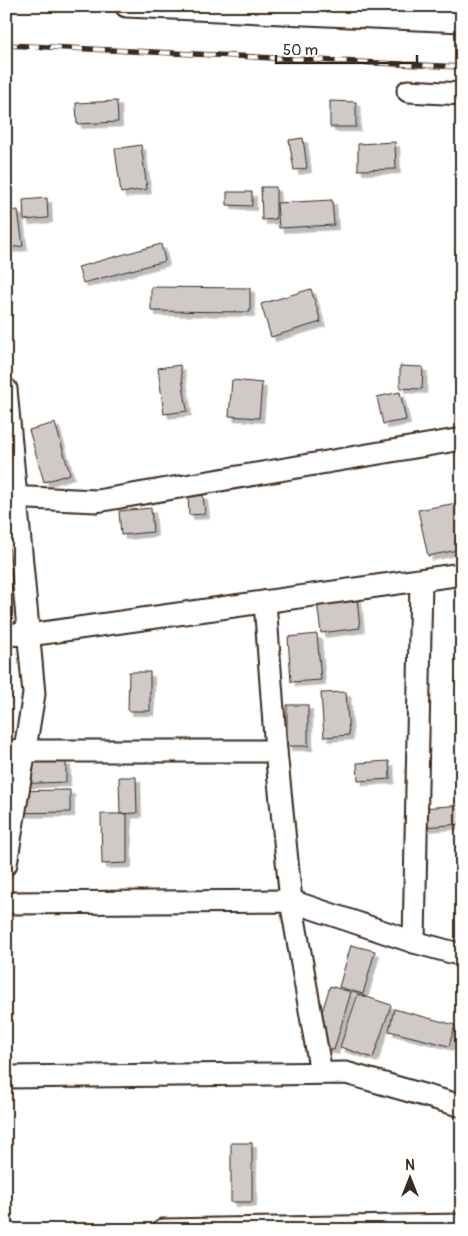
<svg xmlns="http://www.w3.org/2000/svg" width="468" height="1236" viewBox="0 0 468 1236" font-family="Pangolin,sans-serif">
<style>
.building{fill:#cfcac7;stroke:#3b2a1e;filter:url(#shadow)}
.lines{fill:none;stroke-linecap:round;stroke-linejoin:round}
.street-casing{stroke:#3b2a1e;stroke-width:25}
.street{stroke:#fff;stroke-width:21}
.rail-casing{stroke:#3b2a1e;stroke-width:5.5}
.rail{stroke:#fff;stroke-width:4;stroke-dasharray:11;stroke-linecap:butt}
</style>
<defs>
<filter id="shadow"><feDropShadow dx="4.5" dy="4.5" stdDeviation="0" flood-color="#0004"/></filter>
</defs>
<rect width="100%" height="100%" fill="#fff"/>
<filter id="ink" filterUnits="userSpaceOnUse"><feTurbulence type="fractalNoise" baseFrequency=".02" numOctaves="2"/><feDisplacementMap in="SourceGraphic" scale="10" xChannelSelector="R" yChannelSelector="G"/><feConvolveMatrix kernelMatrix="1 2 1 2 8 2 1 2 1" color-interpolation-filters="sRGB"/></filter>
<g filter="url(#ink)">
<g class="building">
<path d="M 117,101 L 118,122 L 77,124 L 76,103 Z"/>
<path d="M 330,101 L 356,102 L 356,127 L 330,127 Z"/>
<path d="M 303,138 L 307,168 L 294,170 L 289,140 Z"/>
<path d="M 395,142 L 396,169 L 358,170 L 358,144 Z"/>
<path d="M 141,145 L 147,189 L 121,193 L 115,149 Z"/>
<path d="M 261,187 L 276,187 L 276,219 L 262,220 Z"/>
<path d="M 227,192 L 252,192 L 252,206 L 227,205 Z"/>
<path d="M 47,198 L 48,218 L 24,220 L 23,200 Z"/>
<path d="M 332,200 L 334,225 L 279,228 L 277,203 Z"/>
<path d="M 18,210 L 23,246 L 7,248 L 6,212 Z"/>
<path d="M 161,244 L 165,261 L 83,283 L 78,267 Z"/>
<path d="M 151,287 L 250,288 L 250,312 L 151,311 Z"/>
<path d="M 311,289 L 321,322 L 271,337 L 261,304 Z"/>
<path d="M 180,365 L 187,411 L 164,414 L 158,368 Z"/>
<path d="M 400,366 L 423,367 L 422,389 L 400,388 Z"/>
<path d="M 462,379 L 462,403 L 459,403 L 457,380 Z"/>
<path d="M 232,380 L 262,383 L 259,418 L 229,416 Z"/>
<path d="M 400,392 L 406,420 L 383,424 L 377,397 Z"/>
<path d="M 55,423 L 70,474 L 44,482 L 29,430 Z"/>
<path d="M 203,495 L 205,514 L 189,515 L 188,496 Z"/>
<path d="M 457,503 L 462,528 L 462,549 L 428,556 L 418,510 Z"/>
<path d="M 151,508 L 153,532 L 121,535 L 119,511 Z"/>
<path d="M 462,569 L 462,609 L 459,609 L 454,570 Z"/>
<path d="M 356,589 L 360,628 L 321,633 L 316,594 Z"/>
<path d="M 317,634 L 321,680 L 291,682 L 288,637 Z"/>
<path d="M 129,672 L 150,672 L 150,711 L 128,711 Z"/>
<path d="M 346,692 L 349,735 L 324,737 L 321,693 Z"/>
<rect x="287" y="705" width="21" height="41"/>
<path d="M 66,761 L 66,782 L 13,784 L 12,762 Z"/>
<path d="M 389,761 L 390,779 L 358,781 L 357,763 Z"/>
<path d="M 119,777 L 136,777 L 137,813 L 120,814 Z"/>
<path d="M 70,790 L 70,812 L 6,813 L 6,791 Z"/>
<path d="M 462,805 L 462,824 L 423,827 L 422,808 Z"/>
<path d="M 101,814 L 127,814 L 127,863 L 102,864 Z"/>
<path d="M 351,945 L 375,951 L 363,994 L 339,987 Z"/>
<path d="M 330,986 L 351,992 L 334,1050 L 312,1044 Z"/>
<path d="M 358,994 L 391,1005 L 373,1058 L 340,1047 Z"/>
<path d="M 394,1009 L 455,1025 L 449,1046 L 389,1031 Z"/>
<rect x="231" y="1143" width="21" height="59"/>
</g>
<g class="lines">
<defs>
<g id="street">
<path d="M 126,6 L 462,21"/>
<path d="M 408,91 L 462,94"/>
<path d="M 6,389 L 34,694 L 6,864"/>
<path d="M 6,497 L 97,501 L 462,439"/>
<path d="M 265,602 L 276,751 L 291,901 L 321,1073"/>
<path d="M 6,634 L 29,635 L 462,574"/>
<path d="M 6,751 L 276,751"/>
<path d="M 6,903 L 291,901 L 414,942 L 462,955"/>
<path d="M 414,942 L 421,580"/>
<path d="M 6,1077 L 346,1073 L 462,1106"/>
<path d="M 163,1230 L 462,1225"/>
</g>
</defs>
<use href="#street" class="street-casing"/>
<use href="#street" class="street"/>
<defs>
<path id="rail" d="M 6,45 L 462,67"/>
</defs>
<use href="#rail" class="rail-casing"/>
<use href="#rail" class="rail"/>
</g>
</g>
<rect width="468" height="1236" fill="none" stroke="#fff" stroke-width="25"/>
<rect x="12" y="12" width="443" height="1211" fill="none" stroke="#3b2a1e" stroke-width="2" filter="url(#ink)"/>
<g transform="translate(410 1178)" stroke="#ffffff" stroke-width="4" paint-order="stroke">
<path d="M0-4L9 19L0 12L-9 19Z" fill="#3b2a1e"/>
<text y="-8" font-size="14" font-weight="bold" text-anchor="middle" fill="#3b2a1e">N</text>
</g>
<path d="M276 55v8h141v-8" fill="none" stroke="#3b2a1e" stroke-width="2.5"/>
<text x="283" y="55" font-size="15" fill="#3b2a1e" stroke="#ffffff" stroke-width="4" paint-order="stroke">50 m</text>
</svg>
